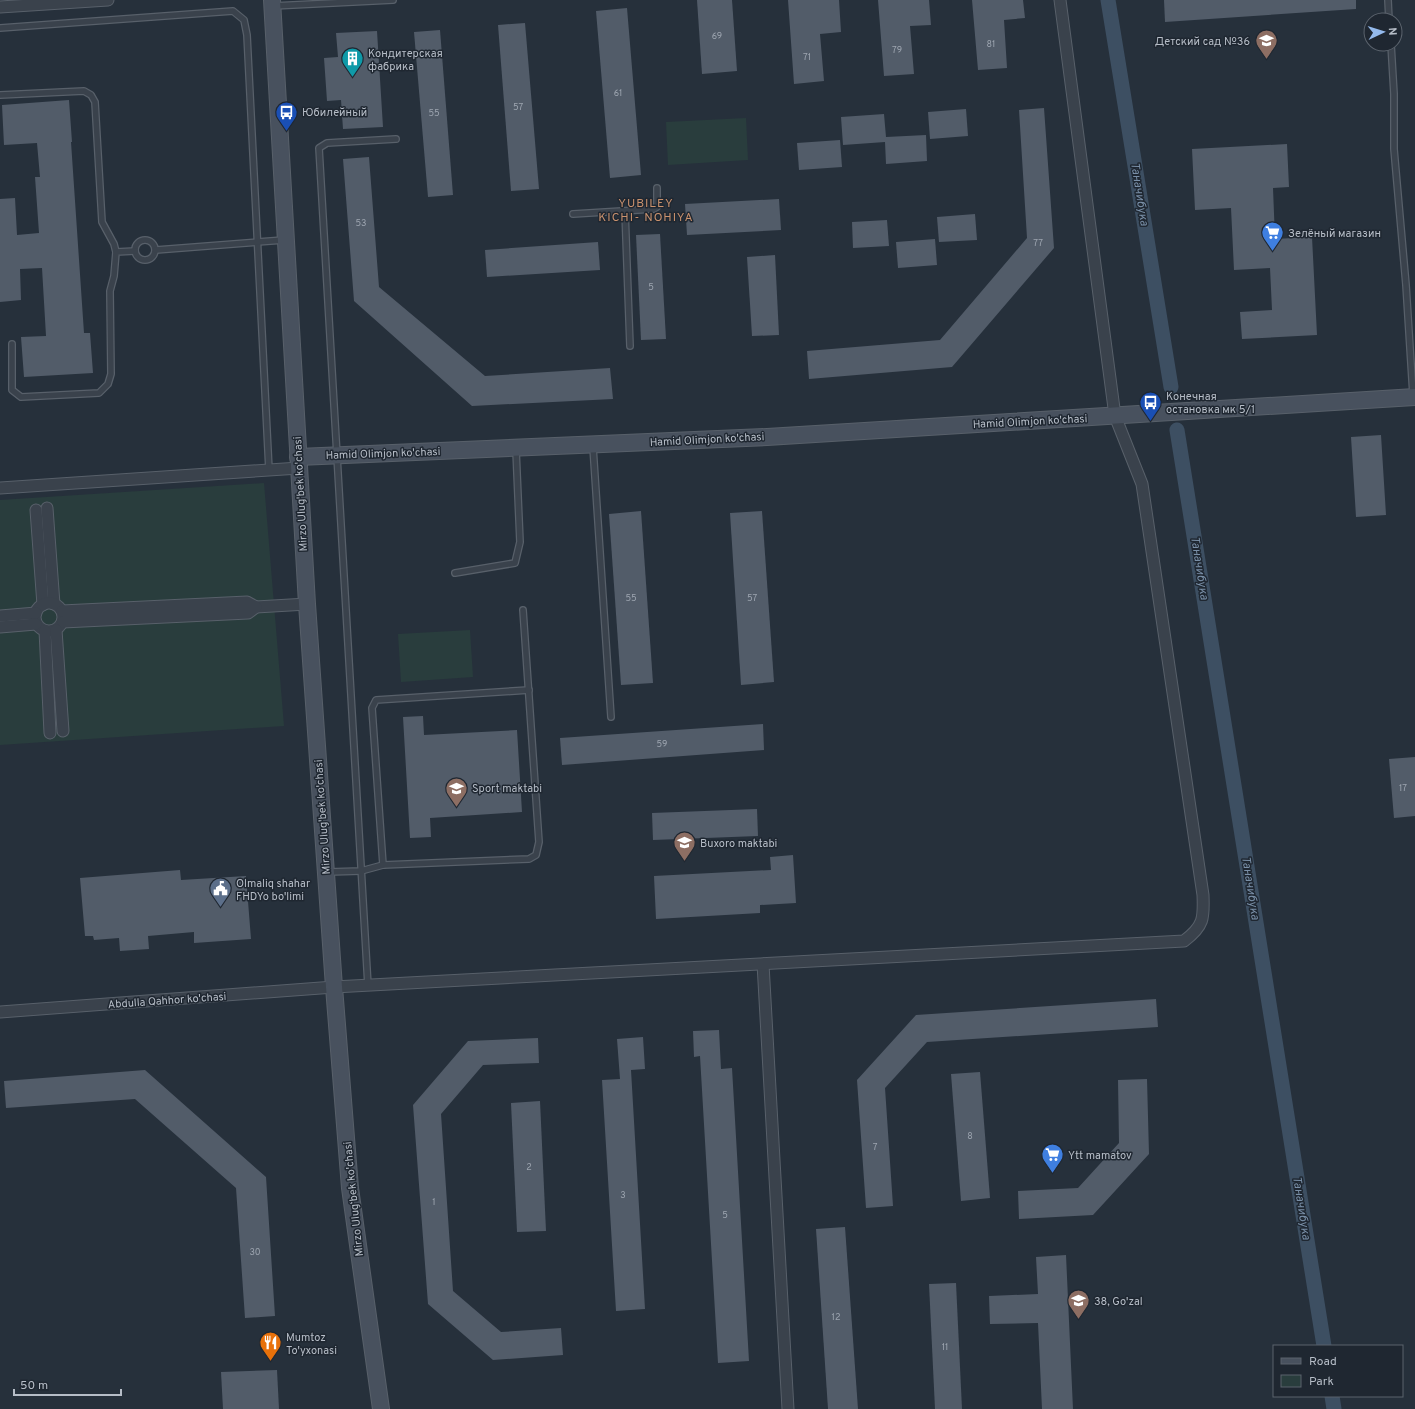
<svg xmlns="http://www.w3.org/2000/svg" width="1415" height="1409" viewBox="0 0 1415 1409" font-family="Overpass,sans-serif">
<style>
.green{fill:#293d3d}
.lines{fill:none;stroke-linecap:round;stroke-linejoin:round}
.canal{stroke:#3d4f62;stroke-width:15}
.building{fill:#525c69}
.lane-casing{stroke:#58606a;stroke-width:8}
.street-casing{stroke:#58606a;stroke-width:13}
.secondary-casing{stroke:#58606a;stroke-width:18}
.lane{stroke:#3a424c;stroke-width:5.5}
.street{stroke:#3a424c;stroke-width:11}
.secondary{stroke:#48515e;stroke-width:16}
.labels{text-anchor:middle;stroke-width:3;stroke-linejoin:round;paint-order:stroke}
.number-label{font-size:9px;fill:#9da5b0}
.poi-label{font-size:11px;fill:#b6bdc7;stroke:#1f2731;text-anchor:start}
.street-label{font-size:11px;fill:#b6bdc7;stroke:#1f2731}
.water-label{font-size:12px;font-style:italic;fill:#798fa7;stroke:#1f2731}
.neighbourhood-label{font-size:12px;letter-spacing:1px;fill:#ca926e;stroke:#1f2731}
</style>
<rect width="100%" height="100%" fill="#26303b"/>
<g class="green">
<path d="M 746,118 L 748,160 L 668,165 L 666,122 Z"/>
<path d="M 264,483 L 284,726 L 0,745 L 0,500 Z"/>
<path d="M 470,630 L 473,677 L 401,682 L 398,634 Z"/>
</g>
<g class="lines">
<g class="canal">
<path d="M 1108,0 L 1171,387"/>
<path d="M 1177,430 L 1324,1346"/>
<path d="M 1332,1396 L 1334,1409"/>
</g>
</g>
<g class="building">
<path d="M 697,0 L 732,0 L 737,71 L 702,74 Z"/>
<path d="M 788,0 L 839,0 L 841,32 L 820,34 L 824,81 L 794,84 Z"/>
<path d="M 878,0 L 929,0 L 931,25 L 910,26 L 914,74 L 884,76 Z"/>
<path d="M 972,0 L 1023,0 L 1025,18 L 1004,20 L 1007,68 L 978,70 Z"/>
<path d="M 1164,0 L 1356,0 L 1356,9 L 1165,22 Z"/>
<path d="M 627,8 L 641,175 L 610,178 L 596,11 Z"/>
<path d="M 525,23 L 539,189 L 511,191 L 498,25 Z"/>
<path d="M 440,30 L 453,195 L 428,197 L 414,32 Z"/>
<path d="M 377,31 L 383,127 L 343,129 L 341,100 L 327,101 L 324,58 L 338,57 L 336,33 Z"/>
<path d="M 69,100 L 72,142 L 71,142 L 84,333 L 90,333 L 93,373 L 24,377 L 21,337 L 46,336 L 42,268 L 20,269 L 21,300 L 0,302 L 0,199 L 15,198 L 17,235 L 39,233 L 35,177 L 40,177 L 37,143 L 4,145 L 2,105 Z"/>
<path d="M 1044,108 L 1054,248 L 952,367 L 809,379 L 807,351 L 940,340 L 1027,238 L 1019,110 Z"/>
<path d="M 966,109 L 968,136 L 930,139 L 928,112 Z"/>
<path d="M 884,114 L 886,137 L 926,135 L 927,161 L 886,164 L 885,142 L 843,145 L 841,117 Z"/>
<path d="M 840,140 L 842,167 L 799,170 L 797,143 Z"/>
<path d="M 1287,144 L 1289,187 L 1273,188 L 1275,239 L 1312,237 L 1317,335 L 1242,339 L 1240,312 L 1272,310 L 1270,268 L 1234,270 L 1231,208 L 1195,210 L 1192,149 Z"/>
<path d="M 369,157 L 379,287 L 485,376 L 610,368 L 613,399 L 472,406 L 354,301 L 343,159 Z"/>
<path d="M 779,199 L 781,230 L 687,235 L 685,204 Z"/>
<path d="M 975,214 L 977,240 L 939,242 L 937,217 Z"/>
<path d="M 887,220 L 889,246 L 853,248 L 852,222 Z"/>
<path d="M 660,234 L 666,339 L 641,340 L 636,235 Z"/>
<path d="M 935,239 L 937,265 L 898,268 L 896,242 Z"/>
<path d="M 598,242 L 600,270 L 487,277 L 485,250 Z"/>
<path d="M 775,255 L 779,335 L 752,336 L 747,257 Z"/>
<path d="M 1381,435 L 1386,515 L 1356,517 L 1351,437 Z"/>
<path d="M 641,511 L 653,683 L 621,685 L 609,514 Z"/>
<path d="M 762,511 L 774,682 L 741,685 L 730,513 Z"/>
<path d="M 423,716 L 424,735 L 517,730 L 522,812 L 430,818 L 431,837 L 410,838 L 403,717 Z"/>
<path d="M 763,724 L 764,750 L 562,765 L 560,738 Z"/>
<path d="M 1415,757 L 1415,816 L 1394,818 L 1389,759 Z"/>
<path d="M 757,809 L 758,836 L 653,840 L 652,813 Z"/>
<path d="M 793,855 L 796,903 L 760,905 L 760,913 L 656,919 L 654,876 L 771,870 L 770,857 Z"/>
<path d="M 180,870 L 181,880 L 246,876 L 251,939 L 194,943 L 194,932 L 148,936 L 149,949 L 120,951 L 119,938 L 94,940 L 93,936 L 85,936 L 80,878 Z"/>
<path d="M 1156,999 L 1158,1027 L 927,1042 L 885,1088 L 893,1206 L 866,1208 L 857,1080 L 916,1015 Z"/>
<path d="M 719,1030 L 721,1069 L 732,1068 L 749,1361 L 718,1363 L 700,1056 L 694,1057 L 693,1031 Z"/>
<path d="M 643,1037 L 645,1069 L 631,1070 L 645,1309 L 616,1311 L 602,1080 L 620,1079 L 617,1039 Z"/>
<path d="M 538,1038 L 539,1063 L 483,1065 L 441,1114 L 453,1291 L 501,1332 L 561,1328 L 563,1355 L 493,1360 L 428,1304 L 413,1105 L 468,1041 Z"/>
<path d="M 145,1070 L 266,1177 L 275,1316 L 245,1318 L 236,1188 L 135,1099 L 6,1108 L 4,1081 Z"/>
<path d="M 980,1072 L 990,1198 L 961,1201 L 951,1074 Z"/>
<path d="M 1147,1079 L 1149,1154 L 1093,1215 L 1019,1219 L 1018,1191 L 1078,1188 L 1119,1143 L 1118,1080 Z"/>
<path d="M 540,1101 L 546,1231 L 517,1232 L 511,1103 Z"/>
<path d="M 845,1227 L 858,1409 L 828,1409 L 816,1229 Z"/>
<path d="M 1066,1255 L 1073,1409 L 1042,1409 L 1038,1323 L 990,1324 L 989,1296 L 1038,1294 L 1036,1257 Z"/>
<path d="M 956,1283 L 962,1409 L 935,1409 L 929,1284 Z"/>
<path d="M 277,1370 L 279,1409 L 223,1409 L 221,1372 Z"/>
</g>
<g class="lines">
<defs>
<g id="lane">
<path d="M 1388,0 L 1389,20"/>
<path d="M 273,6 L 393,0"/>
<path d="M 0,28 L 233,11 L 244,20 L 247,35 L 269,470"/>
<path d="M 1391,44 L 1394,94 L 1394,149 L 1406,285 L 1413,395"/>
<path d="M 0,95 L 84,91 L 91,95 L 95,102 L 102,222 L 114,244 L 116,252"/>
<path d="M 625,211 L 630,346"/>
<path d="M 573,214 L 654,209 L 657,207 L 657,188"/>
<circle cx="145" cy="250" r="10"/>
<path d="M 156,250 L 284,240"/>
<path d="M 12,344 L 12,390 L 21,397 L 99,393 L 108,384 L 111,374 L 110,291 L 114,276 L 116,252 L 135,251"/>
<path d="M 593,447 L 611,717"/>
<path d="M 455,573 L 515,563 L 520,542 L 516,450"/>
<path d="M 383,865 L 372,708 L 376,700 L 529,690"/>
<path d="M 328,872 L 361,871 L 383,865 L 529,859 L 536,855 L 539,842 L 523,610"/>
<path d="M 368,986 L 319,148 L 327,143 L 396,139"/>
</g>
<g id="street">
<path d="M 0,7 L 108,0"/>
<path d="M 0,488 L 299,468"/>
<path d="M 47,508 L 54,604"/>
<path d="M 36,510 L 43,605"/>
<circle cx="49" cy="617" r="14"/>
<path d="M 256,607 L 307,604"/>
<path d="M 62,611 L 247,602 L 256,607 L 248,613 L 63,622"/>
<path d="M 0,616 L 36,613"/>
<path d="M 0,627 L 36,624"/>
<path d="M 56,630 L 63,731"/>
<path d="M 45,631 L 50,733"/>
<path d="M 763,964 L 788,1409"/>
<path d="M 0,1012 L 334,987 L 1184,941 C 1204,926 1204,918 1203,895 L 1142,484 L 1115,416 L 1060,0"/>
</g>
<g id="secondary">
<path d="M 272,0 L 307,604 L 334,987 L 350,1188 L 381,1409"/>
<path d="M 298,457 L 767,437 L 1415,397"/>
</g>
</defs>
<use href="#lane" class="lane-casing"/>
<use href="#street" class="street-casing"/>
<use href="#secondary" class="secondary-casing"/>
<use href="#lane" class="lane"/>
<use href="#street" class="street"/>
<use href="#secondary" class="secondary"/>
</g>
<defs>
<symbol id="school-pin" viewBox="-11 -11 22 30"><path d="M0 17L-7.5 6A9.5 9.5 0 1 1 7.5 6Z" fill="#8d6e63" stroke="#1f2731"/><path d="M0-5L7-2L0 1L-7-2ZM-4 1L0 2.5L4 1V4Q0 6-4 4Z" fill="#fff"/></symbol>
<symbol id="building-pin" viewBox="-11 -11 22 30"><path d="M0 17L-7.5 6A9.5 9.5 0 1 1 7.5 6Z" fill="#0f9aa8" stroke="#1f2731"/><path d="M-4-6H4V6H1V3H-1V6H-4ZM-2.5-4.3h1.7v1.8h-1.7ZM.8-4.3h1.7v1.8H.8ZM-2.5-1h1.7V.8h-1.7ZM.8-1h1.7V.8H.8Z" fill="#fff"/></symbol>
<symbol id="bus-pin" viewBox="-11 -11 22 30"><path d="M0 17L-7.5 6A9.5 9.5 0 1 1 7.5 6Z" fill="#1a4fb4" stroke="#1f2731"/><path d="M-5-6H5V4H4V6H2V4H-2V6H-4V4H-5ZM-3.5-4V0h7V-4ZM-3.5 1.2v1.5H-2V1.2ZM2 1.2v1.5H3.5V1.2Z" fill="#fff"/></symbol>
<symbol id="supermarket-pin" viewBox="-11 -11 22 30"><path d="M0 17L-7.5 6A9.5 9.5 0 1 1 7.5 6Z" fill="#3f7fe0" stroke="#1f2731"/><path d="M-6-5.5h2.5l.6 2H6L4.5 2H-2.5L-4.4-4H-6ZM-1.5 3.2a1.3 1.3 0 1 0 .1 0ZM3 3.2a1.3 1.3 0 1 0 .1 0Z" fill="#fff"/></symbol>
<symbol id="civic-pin" viewBox="-11 -11 22 30"><path d="M0 17L-7.5 6A9.5 9.5 0 1 1 7.5 6Z" fill="#5c6f8a" stroke="#1f2731"/><path d="M-.6-6.5H3V-4.5H.6V-3L4-1V1h2V6H-6V1h2V-1L-.6-3ZM-1.2 2.5V6h2.4V2.5Z" fill="#fff"/></symbol>
<symbol id="restaurant-pin" viewBox="-11 -11 22 30"><path d="M0 17L-7.5 6A9.5 9.5 0 1 1 7.5 6Z" fill="#e8710a" stroke="#1f2731"/><path d="M-5-6h1v4h1v-4h1v4h1v-4h1v5L-1.5 .5V6h-2V.5L-5-1ZM5-6V6H3V1.5H1.5Q1.5-4 5-6Z" fill="#fff"/></symbol>
</defs>
<g fill-rule="evenodd">
<use href="#school-pin" x="1254" y="28" width="25" height="34"/>
<use href="#building-pin" x="340" y="46" width="25" height="34"/>
<use href="#bus-pin" x="274" y="100" width="25" height="34"/>
<use href="#supermarket-pin" x="1260" y="220" width="25" height="34"/>
<use href="#bus-pin" x="1138" y="390" width="25" height="34"/>
<use href="#school-pin" x="444" y="776" width="25" height="34"/>
<use href="#school-pin" x="672" y="830" width="25" height="34"/>
<use href="#civic-pin" x="208" y="876" width="25" height="34"/>
<use href="#supermarket-pin" x="1040" y="1142" width="25" height="34"/>
<use href="#school-pin" x="1066" y="1288" width="25" height="34"/>
<use href="#restaurant-pin" x="258" y="1330" width="25" height="34"/>
</g>
<g class="labels">
<g class="number-label">
<text x="717" y="39">69</text>
<text x="991" y="47">81</text>
<text x="897" y="53">79</text>
<text x="807" y="60">71</text>
<text x="618" y="96">61</text>
<text x="518" y="110">57</text>
<text x="434" y="116">55</text>
<text x="361" y="226">53</text>
<text x="1038" y="246">77</text>
<text x="651" y="290">5</text>
<text x="631" y="601">55</text>
<text x="752" y="601">57</text>
<text x="662" y="747">59</text>
<text x="1403" y="791">17</text>
<text x="970" y="1139">8</text>
<text x="875" y="1150">7</text>
<text x="529" y="1170">2</text>
<text x="623" y="1198">3</text>
<text x="434" y="1205">1</text>
<text x="725" y="1218">5</text>
<text x="255" y="1255">30</text>
<text x="836" y="1320">12</text>
<text x="945" y="1350">11</text>
</g>
<g class="poi-label">
<text x="1250" y="45" text-anchor="end">Детский сад №36</text>
<text x="368" y="57">Кондитерская<tspan x="368" dy="13">фабрика</tspan></text>
<text x="302" y="116">Юбилейный</text>
<text x="1288" y="237">Зелёный магазин</text>
<text x="1166" y="400">Конечная<tspan x="1166" dy="13">остановка мк 5/1</tspan></text>
<text x="472" y="792">Sport maktabi</text>
<text x="700" y="847">Buxoro maktabi</text>
<text x="236" y="887">Olmaliq shahar<tspan x="236" dy="13">FHDYo bo'limi</tspan></text>
<text x="1068" y="1159">Ytt mamatov</text>
<text x="1094" y="1305">38, Go'zal</text>
<text x="286" y="1341">Mumtoz<tspan x="286" dy="13">To'yxonasi</tspan></text>
</g>
<g class="street-label">
<text transform="translate(1030 421) rotate(-3)" y="4">Hamid Olimjon ko'chasi</text>
<text transform="translate(707 439) rotate(-3)" y="4">Hamid Olimjon ko'chasi</text>
<text transform="translate(383 453) rotate(-2)" y="4">Hamid Olimjon ko'chasi</text>
<text transform="translate(300 494) rotate(-93)" y="4">Mirzo Ulug'bek ko'chasi</text>
<text transform="translate(322 817) rotate(-94)" y="4">Mirzo Ulug'bek ko'chasi</text>
<text transform="translate(167 1000) rotate(-4)" y="4">Abdulla Qahhor ko'chasi</text>
<text transform="translate(353 1199) rotate(-96)" y="4">Mirzo Ulug‘bek ko'chasi</text>
</g>
<g class="water-label">
<text transform="translate(1140 194) rotate(81)" y="4">Таначибука</text>
<text transform="translate(1200 568) rotate(81)" y="4">Таначибука</text>
<text transform="translate(1251 888) rotate(81)" y="4">Таначибука</text>
<text transform="translate(1302 1208) rotate(81)" y="4">Таначибука</text>
</g>
<g class="neighbourhood-label">
<text x="646" y="207">YUBILEY<tspan x="646" dy="14">KICHI- NOHIYA</tspan></text>
</g>
</g>
<rect x="1273" y="1345" width="130" height="52" fill="#1f2731" stroke="#5b636d"/>
<rect x="1281" y="1358" width="20" height="6" fill="#48515e" stroke="#5b636d"/>
<text x="1309" y="1365" font-size="12" fill="#b6bdc7">Road</text>
<rect x="1281" y="1375" width="20" height="12" fill="#293d3d" stroke="#5b636d"/>
<text x="1309" y="1385" font-size="12" fill="#b6bdc7">Park</text>
<g transform="translate(1383 32) rotate(86)"><circle r="19" fill="#1f2731" stroke="#5b636d"/>
<path d="M0-3L7 15L0 10L-7 15Z" fill="#94baed"/>
<text y="-6" font-size="11" font-weight="bold" text-anchor="middle" fill="#b6bdc7">N</text>
</g>
<path d="M14 1389v6h107v-6" fill="none" stroke="#b6bdc7" stroke-width="2"/>
<text x="20" y="1389" font-size="12" fill="#b6bdc7" stroke="#1f2731" stroke-width="3" paint-order="stroke">50 m</text>
</svg>
